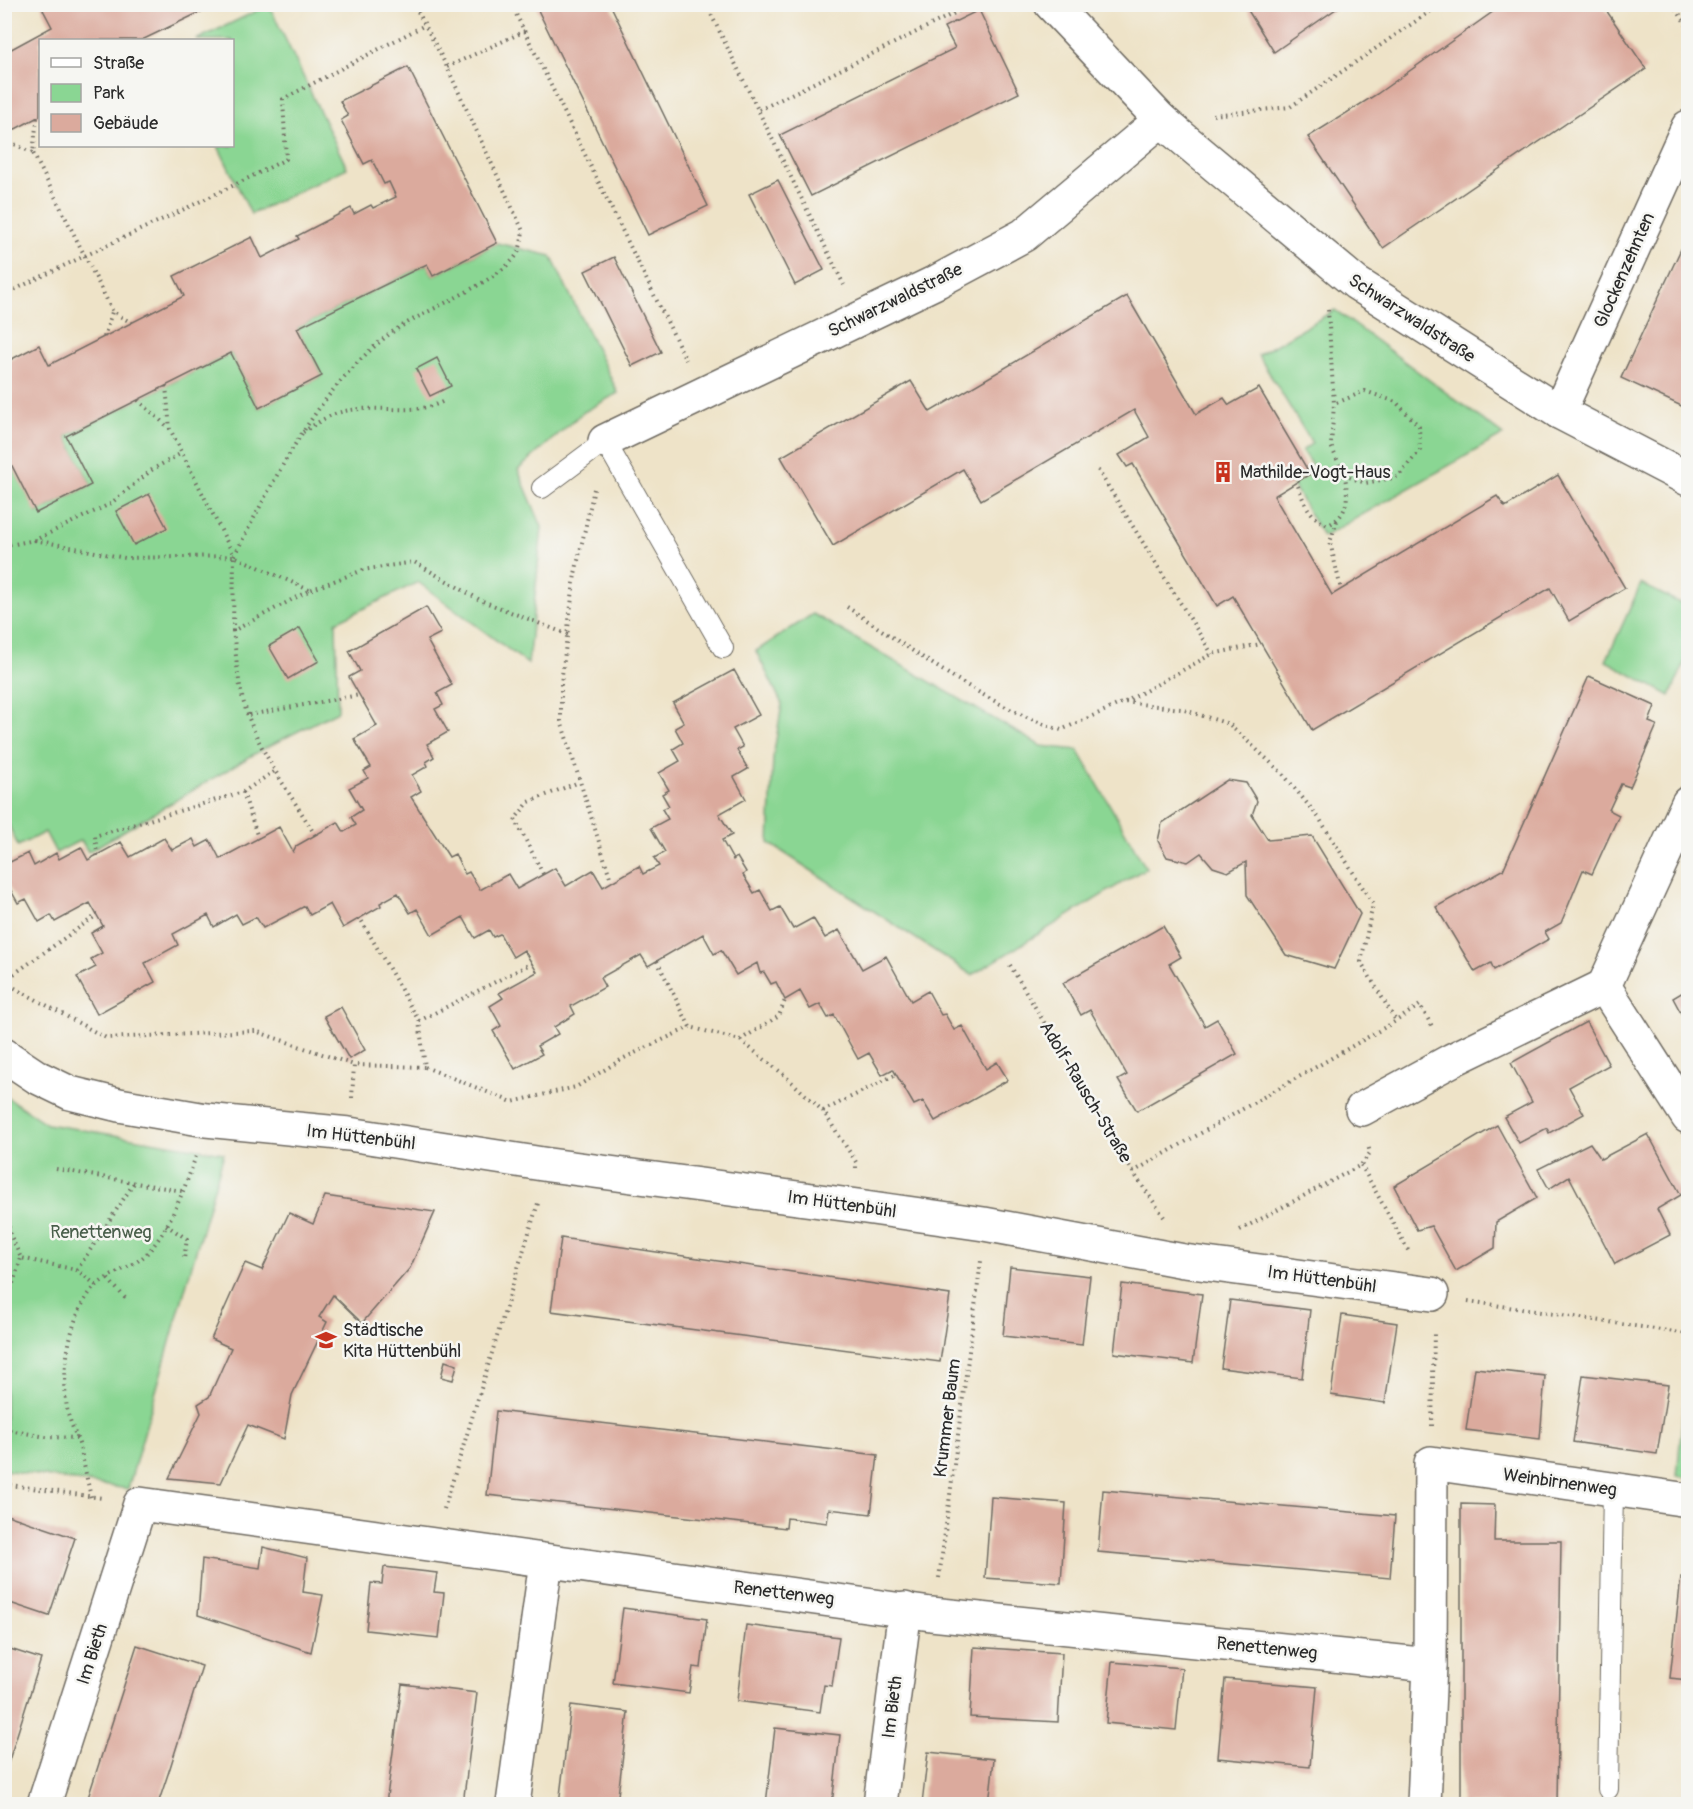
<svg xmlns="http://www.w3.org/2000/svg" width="1693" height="1809" viewBox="0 0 1693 1809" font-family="Pangolin,sans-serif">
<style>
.green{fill:#8ad693;stroke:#5a805f;stroke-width:1.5}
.building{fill:#dbaa9d}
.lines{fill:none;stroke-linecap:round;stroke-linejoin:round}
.service-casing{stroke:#6f6b62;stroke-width:22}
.minor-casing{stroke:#6f6b62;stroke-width:36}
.path{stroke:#6f6b62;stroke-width:4;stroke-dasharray:1.5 4.5;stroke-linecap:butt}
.service{stroke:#fff;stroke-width:20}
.minor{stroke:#fff;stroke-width:33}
.labels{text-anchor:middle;stroke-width:5;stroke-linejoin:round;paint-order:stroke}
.street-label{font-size:18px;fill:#2b2b2b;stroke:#f6f6f2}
.poi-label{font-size:18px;fill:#2b2b2b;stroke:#f6f6f2;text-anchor:start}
.park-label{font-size:18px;fill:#485e4a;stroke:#f6f6f2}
</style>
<rect width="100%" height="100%" fill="#f6f6f2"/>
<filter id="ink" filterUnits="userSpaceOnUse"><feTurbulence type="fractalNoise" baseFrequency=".0167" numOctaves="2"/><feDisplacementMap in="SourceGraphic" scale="12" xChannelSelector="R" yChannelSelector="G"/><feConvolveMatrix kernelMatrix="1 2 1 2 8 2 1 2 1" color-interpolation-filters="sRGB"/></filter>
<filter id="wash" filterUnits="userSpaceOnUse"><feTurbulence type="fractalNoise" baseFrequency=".008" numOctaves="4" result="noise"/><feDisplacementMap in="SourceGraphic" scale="24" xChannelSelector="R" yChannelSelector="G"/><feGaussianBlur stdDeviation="1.35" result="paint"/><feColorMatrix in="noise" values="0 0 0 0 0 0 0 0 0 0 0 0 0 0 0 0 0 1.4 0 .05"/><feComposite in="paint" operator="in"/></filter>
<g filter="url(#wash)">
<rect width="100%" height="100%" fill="#eee3c8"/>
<g class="green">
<path d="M 269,5 L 347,168 L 251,214 L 218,146 L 232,146 L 232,40 L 196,40 Z"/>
<path d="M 497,243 L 551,256 L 618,393 L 582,413 L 518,470 L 542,527 L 528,664 L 418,582 L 336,622 L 338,711 L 263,749 L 88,852 L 81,840 L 56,853 L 45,832 L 18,846 L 5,817 L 5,464 L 10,462 L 37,513 L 91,485 L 66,436 L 231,353 L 259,408 L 322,376 L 297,328 L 427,264 L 433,276 Z"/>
<path d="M 1335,310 L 1503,435 L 1323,537 L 1292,483 L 1315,470 L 1302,451 L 1312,443 L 1258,355 Z"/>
<path d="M 1641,584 L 1688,607 L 1688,655 L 1670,696 L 1606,661 Z"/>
<path d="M 813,614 L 1041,746 L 1078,750 L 1146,868 L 972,975 L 769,843 L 773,758 L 782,704 L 756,651 Z"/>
<path d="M 5,1096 L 47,1124 L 224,1153 L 128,1489 L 5,1470 Z"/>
<path d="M 1688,1356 L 1688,1478 L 1677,1476 Z"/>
</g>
<g id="blocks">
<g class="building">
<path d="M 40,4 L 217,4 L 142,40 L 40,40 L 40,116 L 4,135 L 4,53 L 52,27 Z"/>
<path d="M 535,4 L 610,4 L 708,206 L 648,235 Z"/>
<path d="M 1244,4 L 1343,4 L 1274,52 Z"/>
<path d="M 1504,4 L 1602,4 L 1646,69 L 1383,248 L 1308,137 L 1377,94 Z"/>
<path d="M 979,10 L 1019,93 L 811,196 L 780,135 L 955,48 L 944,27 Z"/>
<path d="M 408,67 L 497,243 L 433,276 L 427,264 L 297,328 L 322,376 L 259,408 L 231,353 L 66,436 L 91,485 L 36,513 L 10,462 L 4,464 L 4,363 L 39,345 L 49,365 L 184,296 L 174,276 L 252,237 L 262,258 L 299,239 L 297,236 L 351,208 L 354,214 L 371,205 L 373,208 L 396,197 L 389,182 L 384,184 L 372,160 L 364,164 L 341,120 L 348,116 L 340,101 Z"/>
<path d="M 778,180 L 824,270 L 795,285 L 749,194 Z"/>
<path d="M 1681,249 L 1688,253 L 1688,409 L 1621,378 Z"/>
<path d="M 614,257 L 661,352 L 632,366 L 585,271 Z"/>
<path d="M 1127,296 L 1196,414 L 1224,398 L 1229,405 L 1259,388 L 1310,474 L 1274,496 L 1332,595 L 1497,496 L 1505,507 L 1558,475 L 1625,588 L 1569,621 L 1550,588 L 1312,730 L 1233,596 L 1217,606 L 1133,464 L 1127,467 L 1119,455 L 1149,437 L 1134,410 L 981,500 L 963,469 L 833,546 L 781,457 L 911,381 L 930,412 Z"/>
<path d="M 437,358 L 451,386 L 430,396 L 416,369 Z"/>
<path d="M 149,494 L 167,528 L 134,545 L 116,511 Z"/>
<path d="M 426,607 L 441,633 L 427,640 L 452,685 L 437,693 L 443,705 L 435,709 L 448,732 L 427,744 L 434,757 L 426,762 L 428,766 L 412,775 L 421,791 L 411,797 L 449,857 L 455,854 L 465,874 L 469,872 L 480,890 L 508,874 L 517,889 L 555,868 L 566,886 L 593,870 L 603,887 L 639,866 L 643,874 L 659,866 L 654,858 L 665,852 L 651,828 L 668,819 L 662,809 L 669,806 L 662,794 L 669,790 L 659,773 L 680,761 L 673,749 L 683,743 L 675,728 L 684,723 L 673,703 L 734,670 L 759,715 L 733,729 L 743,747 L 737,750 L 748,769 L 734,777 L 746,799 L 719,814 L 732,835 L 722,840 L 733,860 L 737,857 L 746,872 L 743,875 L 754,893 L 760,890 L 772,911 L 780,907 L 793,929 L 813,918 L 825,938 L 839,930 L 862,969 L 886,956 L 911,1001 L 928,991 L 941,1015 L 945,1014 L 954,1030 L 962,1026 L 986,1069 L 997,1062 L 1008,1080 L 935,1121 L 923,1101 L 914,1105 L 893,1069 L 882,1075 L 869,1053 L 858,1059 L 834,1015 L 828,1018 L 820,1004 L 810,1009 L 800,991 L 785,1000 L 776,982 L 771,984 L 764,972 L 760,973 L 757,963 L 736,975 L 721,950 L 714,954 L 703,934 L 648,966 L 641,955 L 600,978 L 605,987 L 571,1006 L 575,1014 L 554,1027 L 558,1034 L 537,1046 L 542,1054 L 515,1069 L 493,1031 L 501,1026 L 490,1006 L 503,998 L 499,993 L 537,972 L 524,950 L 513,957 L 500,934 L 493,937 L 489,930 L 475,938 L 463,917 L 432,935 L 417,909 L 410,913 L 398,893 L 380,903 L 381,906 L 343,928 L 330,904 L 310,915 L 305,906 L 263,928 L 256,917 L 242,924 L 236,914 L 214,927 L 208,915 L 173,934 L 178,945 L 145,963 L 155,982 L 97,1014 L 77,977 L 96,967 L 91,959 L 102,953 L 91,933 L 103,926 L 90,903 L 55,922 L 51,915 L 39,922 L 26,899 L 18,903 L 4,878 L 4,865 L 28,853 L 34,866 L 56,853 L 59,859 L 81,847 L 88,860 L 121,842 L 130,857 L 164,838 L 172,850 L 193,839 L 197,847 L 210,840 L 220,859 L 279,827 L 293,852 L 296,846 L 338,822 L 344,832 L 356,825 L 351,817 L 362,810 L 349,788 L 368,778 L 364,771 L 371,767 L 354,739 L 377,726 L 349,677 L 360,671 L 349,651 Z"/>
<path d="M 300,628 L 319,661 L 288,679 L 269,646 Z"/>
<path d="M 1589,676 L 1655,706 L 1649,722 L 1657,725 L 1630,787 L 1621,784 L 1609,810 L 1619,815 L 1592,874 L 1583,870 L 1561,923 L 1545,932 L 1549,939 L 1494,970 L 1491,963 L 1475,972 L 1436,907 L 1503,870 Z"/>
<path d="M 1227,780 L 1246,783 L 1257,801 L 1252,815 L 1268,840 L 1312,836 L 1360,914 L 1334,969 L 1286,955 L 1247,895 L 1246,862 L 1228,872 L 1213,867 L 1201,853 L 1188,862 L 1167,857 L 1158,841 L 1162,823 Z"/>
<path d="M 1163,926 L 1181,957 L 1169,964 L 1205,1026 L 1217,1019 L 1237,1054 L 1137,1111 L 1118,1080 L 1127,1075 L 1090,1010 L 1081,1015 L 1063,983 Z"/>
<path d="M 1688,989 L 1688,1026 L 1673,998 Z"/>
<path d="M 341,1007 L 365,1050 L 349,1059 L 324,1016 Z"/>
<path d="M 1586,1022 L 1609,1065 L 1569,1087 L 1584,1114 L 1549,1133 L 1547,1128 L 1519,1143 L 1504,1117 L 1532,1102 L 1511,1063 Z"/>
<path d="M 1497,1125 L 1537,1198 L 1496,1222 L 1495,1248 L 1456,1271 L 1431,1226 L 1417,1230 L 1394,1186 Z"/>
<path d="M 1648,1134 L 1681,1195 L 1657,1209 L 1670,1235 L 1615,1264 L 1569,1176 L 1549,1189 L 1538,1169 L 1590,1143 L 1601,1159 Z"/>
<path d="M 325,1196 L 435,1212 L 410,1268 L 362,1323 L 333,1295 L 319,1317 L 327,1322 L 292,1395 L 284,1439 L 248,1425 L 221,1483 L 169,1478 L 201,1413 L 198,1404 L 209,1397 L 231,1348 L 211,1339 L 245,1263 L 262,1270 L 289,1213 L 313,1224 Z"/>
<path d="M 561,1238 L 950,1295 L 940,1362 L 551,1311 Z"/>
<path d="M 1010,1267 L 1090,1276 L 1082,1345 L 1003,1336 Z"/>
<path d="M 1122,1284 L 1202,1294 L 1193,1363 L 1114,1353 Z"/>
<path d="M 1230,1300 L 1310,1310 L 1302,1378 L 1221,1368 Z"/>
<path d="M 1342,1315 L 1397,1323 L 1385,1403 L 1331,1395 Z"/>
<path d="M 445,1361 L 457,1365 L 453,1380 L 441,1377 Z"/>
<path d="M 1475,1368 L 1545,1376 L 1540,1439 L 1466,1430 Z"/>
<path d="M 1583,1375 L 1668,1385 L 1657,1454 L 1573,1442 Z"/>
<path d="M 496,1411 L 878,1455 L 871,1514 L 829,1509 L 827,1523 L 787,1518 L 786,1528 L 487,1495 Z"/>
<path d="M 1103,1490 L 1395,1516 L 1390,1578 L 1098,1552 Z"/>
<path d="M 991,1497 L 1066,1503 L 1061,1583 L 985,1578 Z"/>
<path d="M 1461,1504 L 1495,1505 L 1494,1541 L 1561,1541 L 1557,1804 L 1461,1804 Z"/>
<path d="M 4,1514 L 75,1538 L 49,1616 L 4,1601 Z"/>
<path d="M 263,1547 L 307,1558 L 303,1592 L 323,1595 L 311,1652 L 198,1615 L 202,1559 L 260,1568 Z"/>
<path d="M 384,1567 L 437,1573 L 434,1592 L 444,1593 L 439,1638 L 366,1630 L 371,1583 L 382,1584 Z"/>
<path d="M 1681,1577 L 1688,1578 L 1688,1680 L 1670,1678 Z"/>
<path d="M 623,1608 L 707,1619 L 701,1668 L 693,1667 L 689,1693 L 613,1683 Z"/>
<path d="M 746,1625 L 839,1637 L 832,1686 L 824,1685 L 820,1712 L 737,1701 Z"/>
<path d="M 137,1645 L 202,1666 L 170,1768 L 158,1804 L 86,1804 Z"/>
<path d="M 4,1647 L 41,1659 L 5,1773 L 4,1773 Z"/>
<path d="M 974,1647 L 1062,1653 L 1058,1722 L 970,1717 Z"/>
<path d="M 1112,1662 L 1182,1668 L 1176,1730 L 1106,1723 Z"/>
<path d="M 1225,1679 L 1317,1687 L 1310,1767 L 1218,1758 Z"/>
<path d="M 402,1684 L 477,1693 L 463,1804 L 386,1804 Z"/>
<path d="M 571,1705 L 628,1712 L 617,1804 L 559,1804 Z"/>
<path d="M 775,1728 L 840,1735 L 832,1804 L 766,1804 Z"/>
<path d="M 928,1752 L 994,1759 L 989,1804 L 922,1804 Z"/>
</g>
</g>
</g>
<g filter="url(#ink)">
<use href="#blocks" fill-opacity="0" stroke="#6f6b62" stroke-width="1.5"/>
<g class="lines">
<defs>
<g id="service">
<path d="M 542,488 L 605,441 L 723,648"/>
<path d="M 1608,1789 L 1613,1489"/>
</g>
<g id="minor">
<path d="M 1051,4 L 1161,120 L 1356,283 L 1559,412 L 1688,479"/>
<path d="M 1559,412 L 1688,127"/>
<path d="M 605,441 L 938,281 L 1024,235 L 1161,120"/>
<path d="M 1688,803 L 1604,986 L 1688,1117"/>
<path d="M 4,1055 L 37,1077 L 70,1093 L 119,1105 L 206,1120 L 349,1134 L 549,1165 L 858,1206 L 984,1224 L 1184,1261 L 1432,1294"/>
<path d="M 1362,1109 L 1452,1060 L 1604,986"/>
<path d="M 44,1804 L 140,1504 L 931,1614 L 1430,1665"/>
<path d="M 513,1804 L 546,1561"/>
<path d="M 880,1804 L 905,1609"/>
<path d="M 1424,1804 L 1430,1665 L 1431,1463 L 1688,1500"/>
</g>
</defs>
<use href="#service" class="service-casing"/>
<use href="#minor" class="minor-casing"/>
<g class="path">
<path d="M 511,4 L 686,360"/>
<path d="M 706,4 L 844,285"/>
<path d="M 1673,4 L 1688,27"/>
<path d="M 447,67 L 525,31"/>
<path d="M 759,110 L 973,4"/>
<path d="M 1213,115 L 1290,107 L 1441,4"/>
<path d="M 37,118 L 33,153 L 113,312 L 132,323"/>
<path d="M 4,139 L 33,153"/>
<path d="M 4,295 C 98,248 193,207 286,159 L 283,99 L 425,25"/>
<path d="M 1328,310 L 1334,404 L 1331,446 L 1344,475 L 1365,483 L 1398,477 L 1420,450 L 1419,426 L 1396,402 L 1365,391 L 1334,404"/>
<path d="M 104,337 L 112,312"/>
<path d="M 166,386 L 170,429 L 234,556 C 276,477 315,393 387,336 C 417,312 500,283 518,253 C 521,247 522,237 523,231 L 447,67 L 414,4"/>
<path d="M 138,400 L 169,428"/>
<path d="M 303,432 C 314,425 328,415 341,412 C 374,403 414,417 444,401"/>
<path d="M 1098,470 L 1212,654"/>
<path d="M 1298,486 C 1304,503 1310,518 1328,525 C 1350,514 1348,497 1345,476"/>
<path d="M 594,489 L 575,574 L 561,683 L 561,721 L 611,880"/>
<path d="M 1337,521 L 1330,542 L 1341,589"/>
<path d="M 35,540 L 125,558 L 234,556"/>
<path d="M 4,546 L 35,540 L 110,504 L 153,469 L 182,453"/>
<path d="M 847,607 C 910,648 990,708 1061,730 L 1124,702 L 1181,709 L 1229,724 L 1283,774 L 1319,818 L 1373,904 L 1361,962 L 1396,1021"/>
<path d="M 233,631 L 234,556 L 309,590"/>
<path d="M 1125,702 L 1212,654 L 1261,644"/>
<path d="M 249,715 L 359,695"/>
<path d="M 243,792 L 258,838"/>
<path d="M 315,835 C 289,791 254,746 242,696 C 237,675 236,652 233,631 L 310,590 L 363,570 L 414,562 L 480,600 L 569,635"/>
<path d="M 97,856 L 95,836 L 243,792 L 276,770"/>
<path d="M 543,874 L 515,819 L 529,802 L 579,782"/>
<path d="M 657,961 L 690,1027 L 740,1040 L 783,1074 L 823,1111 L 856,1162 L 856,1169"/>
<path d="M 1010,965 L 1133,1172 L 1164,1217"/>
<path d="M 4,981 L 97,915"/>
<path d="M 4,982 L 106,1038 L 255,1031 L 354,1065"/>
<path d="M 419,1021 L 532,963"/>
<path d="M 740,1040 L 779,1016 L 785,1000"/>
<path d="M 425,1067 L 512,1102 L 576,1087 L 624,1058 L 690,1027"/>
<path d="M 352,1098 L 354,1065 L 425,1067 L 419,1021 L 360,918"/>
<path d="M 823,1111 L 897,1074"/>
<path d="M 1361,1165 L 1409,1252"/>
<path d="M 56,1169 L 182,1191"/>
<path d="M 1133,1172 L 1396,1021 L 1420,1005 L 1433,1028"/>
<path d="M 4,1197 L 10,1234 L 21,1258 L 77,1270"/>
<path d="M 166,1225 L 187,1239 L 184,1259"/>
<path d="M 1240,1230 L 1361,1165 L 1370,1153 L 1368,1145"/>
<path d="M 108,1279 L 125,1298"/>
<path d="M 96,1285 L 77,1270 L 134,1183"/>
<path d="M 1468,1301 L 1688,1334"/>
<path d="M 4,1312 L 21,1258"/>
<path d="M 1432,1426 L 1434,1332"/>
<path d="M 4,1429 L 46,1437 L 77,1438"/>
<path d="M 4,1484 L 102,1498"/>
<path d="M 91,1497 C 87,1480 84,1464 80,1447 C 76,1434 69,1421 67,1408 C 61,1373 69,1311 96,1286 C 108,1274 129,1269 143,1257 C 168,1235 185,1187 196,1156"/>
<path d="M 444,1509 L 539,1200"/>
<path d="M 939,1578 L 981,1261"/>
</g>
<use href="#service" class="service"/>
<use href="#minor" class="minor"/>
</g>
</g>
<defs>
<symbol id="building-bare" viewBox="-9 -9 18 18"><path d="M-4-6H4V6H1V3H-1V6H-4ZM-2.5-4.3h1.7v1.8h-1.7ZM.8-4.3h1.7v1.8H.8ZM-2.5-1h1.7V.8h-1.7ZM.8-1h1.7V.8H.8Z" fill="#c8321e" stroke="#f6f6f2" stroke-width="2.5" paint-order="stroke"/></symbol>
<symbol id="school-bare" viewBox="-9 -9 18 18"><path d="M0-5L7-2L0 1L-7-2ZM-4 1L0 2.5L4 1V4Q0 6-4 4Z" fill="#c8321e" stroke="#f6f6f2" stroke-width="2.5" paint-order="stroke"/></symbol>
</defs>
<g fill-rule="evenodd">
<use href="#building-bare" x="1208" y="457" width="30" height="30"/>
<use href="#school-bare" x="311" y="1325" width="30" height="30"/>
</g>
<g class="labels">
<g class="street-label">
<text transform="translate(1624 270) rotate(-66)" y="6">Glockenzehnten</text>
<text transform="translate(895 300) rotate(-26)" y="6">Schwarzwaldstraße</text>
<text transform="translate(1412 318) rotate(33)" y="6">Schwarzwaldstraße</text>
<text transform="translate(1086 1092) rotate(59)" y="6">Adolf-Rausch-Straße</text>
<text transform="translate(361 1137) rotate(7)" y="6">Im Hüttenbühl</text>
<text transform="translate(842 1204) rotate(8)" y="6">Im Hüttenbühl</text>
<text transform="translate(1322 1279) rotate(8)" y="6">Im Hüttenbühl</text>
<text transform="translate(947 1418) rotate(-83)" y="6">Krummer Baum</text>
<text transform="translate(1560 1482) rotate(8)" y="6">Weinbirnenweg</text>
<text transform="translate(784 1593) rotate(7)" y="6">Renettenweg</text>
<text transform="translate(1267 1648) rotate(6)" y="6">Renettenweg</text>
<text transform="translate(92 1654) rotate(-72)" y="6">Im Bieth</text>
<text transform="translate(892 1707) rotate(-83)" y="6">Im Bieth</text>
</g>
<g class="poi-label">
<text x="1240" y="478">Mathilde-Vogt-Haus</text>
<text x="343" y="1336">Städtische<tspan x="343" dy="21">Kita Hüttenbühl</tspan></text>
</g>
<g class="park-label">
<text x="101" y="1238">Renettenweg</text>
</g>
</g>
<rect width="1693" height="1809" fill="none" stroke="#f6f6f2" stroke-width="24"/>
<rect x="39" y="39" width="195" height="108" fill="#f6f6f2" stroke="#a5a5a2" stroke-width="1.5"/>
<rect x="51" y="58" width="30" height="9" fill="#ffffff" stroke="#a5a5a2" stroke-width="1.5"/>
<text x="93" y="69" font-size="18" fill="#2b2b2b">Straße</text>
<rect x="51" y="84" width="30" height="18" fill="#8ad693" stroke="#a5a5a2" stroke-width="1.5"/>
<text x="93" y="99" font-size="18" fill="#2b2b2b">Park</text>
<rect x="51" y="114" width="30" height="18" fill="#dbaa9d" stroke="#a5a5a2" stroke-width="1.5"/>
<text x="93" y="129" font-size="18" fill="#2b2b2b">Gebäude</text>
</svg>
